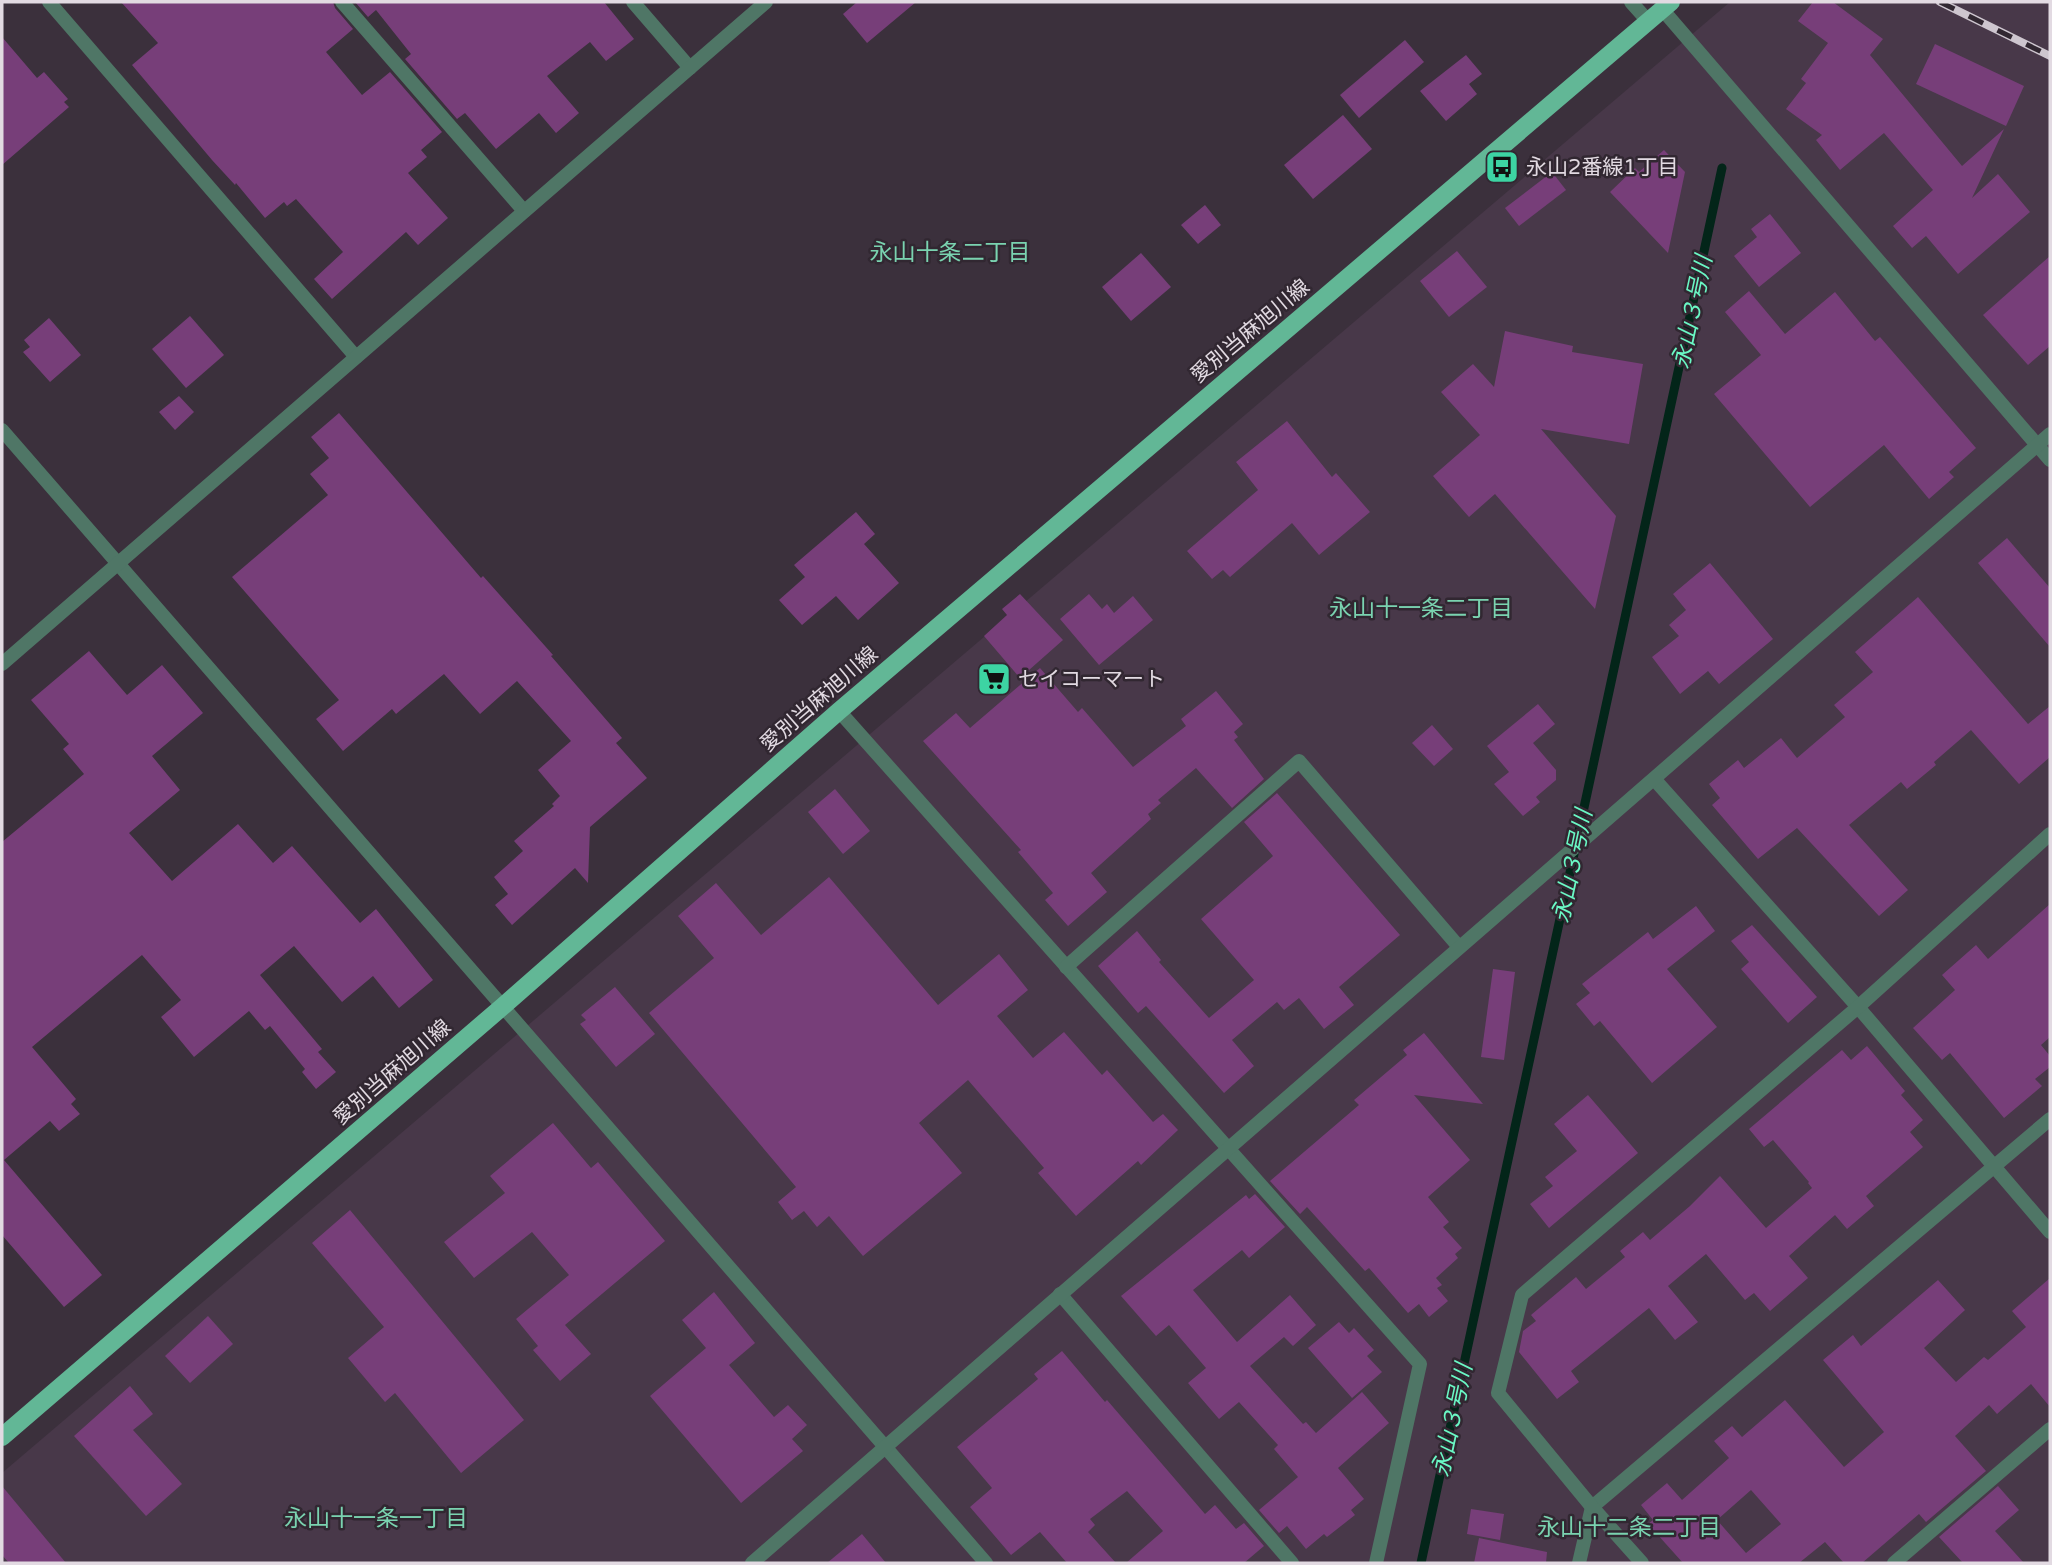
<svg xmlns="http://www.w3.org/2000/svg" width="2052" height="1565" viewBox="0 0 2052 1565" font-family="'Varela Round','Noto Sans JP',sans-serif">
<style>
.built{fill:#483849}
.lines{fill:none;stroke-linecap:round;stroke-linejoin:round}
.stream{stroke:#032519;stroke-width:9}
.building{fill:#773e79;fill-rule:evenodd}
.street{stroke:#4f7666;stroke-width:14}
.primary{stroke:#62b796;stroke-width:18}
.rail-casing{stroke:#cec6cf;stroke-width:8}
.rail{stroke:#312731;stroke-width:5;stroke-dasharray:16;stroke-linecap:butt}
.labels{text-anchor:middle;stroke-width:5;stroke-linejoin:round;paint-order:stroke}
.poi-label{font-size:21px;fill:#e2dae2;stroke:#312731;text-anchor:start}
.street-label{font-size:21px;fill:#e2dae2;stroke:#312731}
.neighbourhood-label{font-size:23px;fill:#7ad3b0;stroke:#312731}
.water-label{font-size:23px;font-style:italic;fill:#6af8c5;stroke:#312731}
</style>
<rect width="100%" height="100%" fill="#3b303c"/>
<path class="built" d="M 1730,2 L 2050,2 L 2050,1563 L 2,1563 L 2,1473 Z"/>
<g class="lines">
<path class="stream" d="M 1421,1563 L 1722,168"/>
</g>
<g class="building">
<path d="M 121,2 L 333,2 L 335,8 L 353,29 L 326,52 L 362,95 L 390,72 L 442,132 L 421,150 L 427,157 L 408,173 L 448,218 L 418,245 L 406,232 L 332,299 L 314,279 L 343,252 L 296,199 L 287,206 L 284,202 L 265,218 L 236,183 L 235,185 L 212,160 L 132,65 L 158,43 Z"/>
<path d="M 355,2 L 604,2 L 634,39 L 606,61 L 590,42 L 547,76 L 579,113 L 556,133 L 539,113 L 496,149 L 465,113 L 457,119 L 405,59 L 411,54 L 376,10 L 368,17 Z"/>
<path d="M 857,2 L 916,2 L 867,43 L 843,14 Z"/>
<path d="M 1813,2 L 1833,2 L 1883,39 L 1870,55 L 1962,166 L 2004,129 L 1972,198 L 1998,174 L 2030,212 L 1958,274 L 1926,236 L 1912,248 L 1893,226 L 1933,190 L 1884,133 L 1840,170 L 1816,140 L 1822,135 L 1786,109 L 1806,83 L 1801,79 L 1828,43 L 1798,21 Z"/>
<path d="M 2,37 L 37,78 L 44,72 L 68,99 L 64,102 L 69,107 L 2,165 Z"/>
<path d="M 1405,40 L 1424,62 L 1359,118 L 1340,95 Z"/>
<path d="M 1935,44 L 2024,86 L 2006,126 L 1916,84 Z"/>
<path d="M 1466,55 L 1482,74 L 1469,84 L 1477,94 L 1446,121 L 1420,91 Z"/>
<path d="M 1343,115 L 1372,149 L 1313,199 L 1284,165 Z"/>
<path d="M 1664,150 L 1685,172 L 1668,253 L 1610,192 L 1635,168 L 1639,172 Z"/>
<path d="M 1552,172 L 1566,190 L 1519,226 L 1505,208 Z"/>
<path d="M 1205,205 L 1221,225 L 1198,244 L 1181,225 Z"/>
<path d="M 1770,214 L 1801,253 L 1759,287 L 1734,256 L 1757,237 L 1751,229 Z"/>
<path d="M 1457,251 L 1487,287 L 1449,317 L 1420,281 Z"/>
<path d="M 1141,253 L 1171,287 L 1131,321 L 1102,287 Z"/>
<path d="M 2050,256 L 2050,346 L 2028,365 L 1983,315 Z"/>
<path d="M 1749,291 L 1785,334 L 1835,292 L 1875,341 L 1880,337 L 1976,448 L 1949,472 L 1954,477 L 1929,499 L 1884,445 L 1810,507 L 1714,394 L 1761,355 L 1725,312 Z"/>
<path d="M 190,316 L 224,355 L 186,388 L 152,349 Z"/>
<path d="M 49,318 L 81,355 L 50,382 L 23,352 L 30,347 L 24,340 Z"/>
<path d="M 1505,331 L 1573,346 L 1572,352 L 1643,364 L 1629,444 L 1541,429 L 1616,516 L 1595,609 L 1495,494 L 1469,517 L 1433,476 L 1480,435 L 1441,392 L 1473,364 L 1494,387 Z"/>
<path d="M 179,396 L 194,412 L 175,430 L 159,412 Z"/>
<path d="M 339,413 L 481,578 L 483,576 L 553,655 L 551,656 L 622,738 L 616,743 L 647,778 L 590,827 L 588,883 L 575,868 L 512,925 L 495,905 L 508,894 L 494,877 L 523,851 L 514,841 L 554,806 L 552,804 L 560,796 L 538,770 L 571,741 L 517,681 L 480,714 L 444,674 L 396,714 L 392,709 L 343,751 L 316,719 L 339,700 L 232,577 L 328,495 L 310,474 L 329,458 L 311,437 Z"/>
<path d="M 1287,421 L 1332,477 L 1336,473 L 1370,512 L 1319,555 L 1292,523 L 1230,577 L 1223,570 L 1212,579 L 1187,551 L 1258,490 L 1236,462 Z"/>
<path d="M 856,512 L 875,534 L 864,544 L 899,583 L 858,620 L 836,596 L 802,625 L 779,600 L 805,577 L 794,565 Z"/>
<path d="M 2007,538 L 2050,588 L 2050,647 L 1978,563 Z"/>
<path d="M 1710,563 L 1773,639 L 1719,684 L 1708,671 L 1680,694 L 1652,657 L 1679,636 L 1669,625 L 1686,610 L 1673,594 Z"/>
<path d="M 1020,594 L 1063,640 L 1020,678 L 984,636 L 1007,615 L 1002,609 Z"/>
<path d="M 1089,594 L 1102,609 L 1107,604 L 1114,613 L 1133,596 L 1153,620 L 1099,665 L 1060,619 Z"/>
<path d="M 1918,597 L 2028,724 L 2050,706 L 2050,757 L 2019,784 L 1971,730 L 1934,762 L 1936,765 L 1907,789 L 1901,782 L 1849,825 L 1908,890 L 1879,916 L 1797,828 L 1758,859 L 1712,805 L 1720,798 L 1709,784 L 1738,760 L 1744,768 L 1781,738 L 1797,758 L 1845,717 L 1834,705 L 1873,672 L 1855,652 Z"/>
<path d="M 89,651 L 127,695 L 162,665 L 203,713 L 152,756 L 180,790 L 129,833 L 172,881 L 238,824 L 273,863 L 292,846 L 360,923 L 376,909 L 433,980 L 399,1008 L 373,976 L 342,1002 L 294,946 L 260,975 L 322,1049 L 318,1052 L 336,1072 L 316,1089 L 302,1072 L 305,1069 L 270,1026 L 265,1030 L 249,1011 L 194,1057 L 161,1017 L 181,1000 L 142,955 L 32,1047 L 76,1099 L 71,1104 L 80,1114 L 59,1131 L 50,1121 L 4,1160 L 102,1275 L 64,1307 L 2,1235 L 2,842 L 84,774 L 63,749 L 69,744 L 31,700 Z"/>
<path d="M 1040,668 L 1078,712 L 1082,708 L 1133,767 L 1186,726 L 1181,719 L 1216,691 L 1243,724 L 1234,732 L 1238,737 L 1234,740 L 1264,779 L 1232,808 L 1196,768 L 1158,800 L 1161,803 L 1148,814 L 1151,819 L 1091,873 L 1107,892 L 1068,926 L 1045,900 L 1053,893 L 1018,852 L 1021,850 L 923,741 L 956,713 L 970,728 Z"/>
<path d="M 1538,704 L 1555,724 L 1533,743 L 1556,770 L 1556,780 L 1536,797 L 1540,802 L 1523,816 L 1494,784 L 1509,772 L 1487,746 Z"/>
<path d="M 1432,725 L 1453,749 L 1434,766 L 1412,743 Z"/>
<path d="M 835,789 L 870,831 L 843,854 L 808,812 Z"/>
<path d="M 1277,793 L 1400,935 L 1339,987 L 1354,1005 L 1324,1029 L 1299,998 L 1284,1010 L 1277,1002 L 1232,1040 L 1254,1066 L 1224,1093 L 1146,1006 L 1138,1013 L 1098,966 L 1137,931 L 1161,960 L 1159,962 L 1209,1018 L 1254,980 L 1201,919 L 1273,856 L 1244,822 Z"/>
<path d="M 829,877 L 938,1005 L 999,954 L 1028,990 L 997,1016 L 1033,1058 L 1064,1032 L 1102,1075 L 1107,1070 L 1153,1122 L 1163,1114 L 1178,1130 L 1141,1165 L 1138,1161 L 1076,1216 L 1038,1173 L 1044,1168 L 968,1080 L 919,1123 L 962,1173 L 863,1256 L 829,1216 L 817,1227 L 804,1211 L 792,1220 L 778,1202 L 796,1187 L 649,1013 L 714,958 L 678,916 L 716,883 L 761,935 Z"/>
<path d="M 2050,904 L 2050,1037 L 2041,1045 L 2050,1056 L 2050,1067 L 2035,1079 L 2042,1086 L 2004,1118 L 1950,1053 L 1942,1060 L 1913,1028 L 1955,990 L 1942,975 L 1976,945 L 1988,959 Z"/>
<path d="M 1696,906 L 1715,931 L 1667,969 L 1717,1027 L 1652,1083 L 1600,1021 L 1594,1026 L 1576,1004 L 1590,993 L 1582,984 L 1648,932 L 1653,939 Z"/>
<path d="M 1752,925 L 1817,997 L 1788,1023 L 1741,969 L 1749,962 L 1731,941 Z"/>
<path d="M 1493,969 L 1515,972 L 1504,1060 L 1481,1057 Z"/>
<path d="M 615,987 L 655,1034 L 616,1067 L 580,1024 L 586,1020 L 581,1015 Z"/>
<path d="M 1424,1033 L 1483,1104 L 1414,1095 L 1470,1160 L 1428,1197 L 1449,1222 L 1443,1227 L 1462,1248 L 1455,1254 L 1458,1258 L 1436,1278 L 1442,1285 L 1437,1288 L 1448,1301 L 1429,1317 L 1419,1304 L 1408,1313 L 1369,1268 L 1365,1271 L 1307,1207 L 1300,1214 L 1270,1181 L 1359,1105 L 1354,1100 L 1407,1055 L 1403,1050 Z"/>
<path d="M 1867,1046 L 1905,1091 L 1901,1095 L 1923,1120 L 1910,1132 L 1923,1147 L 1866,1196 L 1874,1206 L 1847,1229 L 1835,1215 L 1789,1256 L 1808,1278 L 1770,1311 L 1754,1293 L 1745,1300 L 1706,1254 L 1668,1286 L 1698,1322 L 1675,1340 L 1649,1308 L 1571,1371 L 1579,1382 L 1557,1399 L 1519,1352 L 1523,1331 L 1536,1321 L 1531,1315 L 1576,1277 L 1586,1289 L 1625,1257 L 1620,1251 L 1643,1232 L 1650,1240 L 1690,1206 L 1720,1176 L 1766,1228 L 1812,1188 L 1808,1183 L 1809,1182 L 1773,1140 L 1764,1147 L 1749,1129 L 1842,1050 L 1851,1060 Z"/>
<path d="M 1588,1095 L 1638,1153 L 1549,1228 L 1530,1204 L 1553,1186 L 1545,1177 L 1577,1151 L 1554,1124 Z"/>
<path d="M 553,1123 L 591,1168 L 598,1162 L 665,1241 L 565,1325 L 591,1354 L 560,1381 L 533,1350 L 538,1346 L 516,1319 L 569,1275 L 532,1232 L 474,1278 L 444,1242 L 505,1193 L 490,1176 Z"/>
<path d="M 1255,1194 L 1285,1227 L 1249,1258 L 1242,1250 L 1193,1290 L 1237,1342 L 1290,1295 L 1316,1325 L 1293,1346 L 1284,1337 L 1250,1366 L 1303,1424 L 1306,1422 L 1316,1433 L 1362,1392 L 1389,1423 L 1338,1468 L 1364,1499 L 1351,1510 L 1355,1515 L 1327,1537 L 1324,1534 L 1306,1549 L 1287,1526 L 1279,1533 L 1259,1510 L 1298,1477 L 1274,1449 L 1278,1445 L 1239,1402 L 1219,1419 L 1188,1383 L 1206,1368 L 1169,1325 L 1156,1336 L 1121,1296 L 1246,1195 L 1249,1199 Z"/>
<path d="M 350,1210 L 524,1420 L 461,1473 L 395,1393 L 385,1402 L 348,1358 L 384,1327 L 312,1243 Z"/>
<path d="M 2050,1278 L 2050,1407 L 2031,1384 L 1997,1414 L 1989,1405 L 1955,1436 L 1986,1471 L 1926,1522 L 1919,1514 L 1862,1563 L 1844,1563 L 1825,1542 L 1799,1563 L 1683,1563 L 1648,1524 L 1653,1520 L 1641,1505 L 1667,1483 L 1682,1500 L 1729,1458 L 1714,1441 L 1732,1426 L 1742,1437 L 1785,1400 L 1844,1467 L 1884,1432 L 1823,1360 L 1853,1335 L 1861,1346 L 1938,1280 L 1965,1310 L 1924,1348 L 1956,1382 L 1984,1357 L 1988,1360 L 2026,1327 L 2012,1311 ZM 1751,1490 L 1781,1524 L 1746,1553 L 1717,1520 Z"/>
<path d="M 714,1292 L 755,1343 L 729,1365 L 774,1417 L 788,1405 L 807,1425 L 792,1439 L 803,1451 L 741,1503 L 650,1396 L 706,1348 L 682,1320 Z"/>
<path d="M 208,1316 L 233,1344 L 190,1383 L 165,1356 Z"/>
<path d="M 1339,1322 L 1349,1333 L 1354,1328 L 1374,1350 L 1367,1356 L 1382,1372 L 1352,1398 L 1308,1348 Z"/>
<path d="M 1062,1351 L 1105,1402 L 1107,1400 L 1205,1514 L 1215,1505 L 1236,1529 L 1244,1523 L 1264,1546 L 1244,1563 L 1126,1563 L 1163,1531 L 1127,1491 L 1090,1519 L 1095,1525 L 1088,1532 L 1116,1563 L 1067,1563 L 1040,1532 L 1011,1555 L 970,1507 L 992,1488 L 957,1447 L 1038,1379 L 1034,1374 Z"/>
<path d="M 130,1386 L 153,1414 L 133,1430 L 182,1484 L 146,1516 L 74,1436 Z"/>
<path d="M 2,1486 L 66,1563 L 9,1563 L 2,1555 Z"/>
<path d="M 1998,1486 L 2019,1510 L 1995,1531 L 2024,1563 L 1963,1563 L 1939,1537 Z"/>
<path d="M 1471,1509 L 1504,1514 L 1500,1540 L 1467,1534 Z"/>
<path d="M 862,1534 L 886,1563 L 827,1563 Z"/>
<path d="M 1479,1538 L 1547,1552 L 1546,1563 L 1474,1563 Z"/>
</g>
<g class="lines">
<g class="street">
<path d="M 49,2 L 356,357"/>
<path d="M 342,2 L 524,211"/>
<path d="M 633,2 L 690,68"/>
<path d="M 1631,2 L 1648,21"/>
<path d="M 1662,9 L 2050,460"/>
<path d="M 2,430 L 986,1563"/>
<path d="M 2,664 L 766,2"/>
<path d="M 839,711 L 1420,1364 L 1376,1563"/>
<path d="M 1655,780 L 1858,1007 L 2050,1232"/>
<path d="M 1066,967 L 1299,761 L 1459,947"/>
<path d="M 1060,1294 L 1292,1563"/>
<path d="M 752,1563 L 2050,434"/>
<path d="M 1579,1563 L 1592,1507 L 2050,1119"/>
<path d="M 1642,1563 L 1592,1507 L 1498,1393 L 1522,1295 L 1858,1007 L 2050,834"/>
<path d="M 1894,1563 L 2050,1429"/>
</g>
<path class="primary" d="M 2,1437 L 502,1007 L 839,711 L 1671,2"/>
<defs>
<path id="rail" d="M 1940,2 L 2050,56"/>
</defs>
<use href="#rail" class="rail-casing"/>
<use href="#rail" class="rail"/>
</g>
<defs>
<symbol id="bus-square" viewBox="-11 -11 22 22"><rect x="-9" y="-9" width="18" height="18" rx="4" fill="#3dd4a3" stroke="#312731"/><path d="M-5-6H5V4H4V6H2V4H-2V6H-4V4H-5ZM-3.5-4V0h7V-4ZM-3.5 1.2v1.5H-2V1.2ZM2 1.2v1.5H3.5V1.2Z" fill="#111"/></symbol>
<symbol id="supermarket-square" viewBox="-11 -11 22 22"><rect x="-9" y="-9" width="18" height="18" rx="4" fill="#3dd4a3" stroke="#312731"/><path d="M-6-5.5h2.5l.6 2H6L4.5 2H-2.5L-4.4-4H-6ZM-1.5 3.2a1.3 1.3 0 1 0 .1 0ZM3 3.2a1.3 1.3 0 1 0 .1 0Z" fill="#111"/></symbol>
</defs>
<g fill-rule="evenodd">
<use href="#bus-square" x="1483" y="148" width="38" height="38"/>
<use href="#supermarket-square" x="975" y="660" width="38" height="38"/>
</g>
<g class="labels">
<g class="poi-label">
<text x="1526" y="174">永山2番線1丁目</text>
<text x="1018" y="686">セイコーマート</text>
</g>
<g class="street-label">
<text transform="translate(1250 331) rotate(-40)" y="7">愛別当麻旭川線</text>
<text transform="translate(819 699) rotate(-41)" y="7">愛別当麻旭川線</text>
<text transform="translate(392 1072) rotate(-41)" y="7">愛別当麻旭川線</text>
</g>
<g class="neighbourhood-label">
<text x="950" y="260">永山十条二丁目</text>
<text x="1421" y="616">永山十一条二丁目</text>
<text x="376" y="1526">永山十一条一丁目</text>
<text x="1629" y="1535">永山十二条二丁目</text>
</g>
<g class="water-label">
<text transform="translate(1692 312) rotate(-78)" y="8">永山３号川</text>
<text transform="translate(1572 866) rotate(-78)" y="8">永山３号川</text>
<text transform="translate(1452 1420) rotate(-78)" y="8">永山３号川</text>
</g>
</g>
<rect width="2052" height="1565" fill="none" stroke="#e2dae2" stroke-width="7"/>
</svg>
